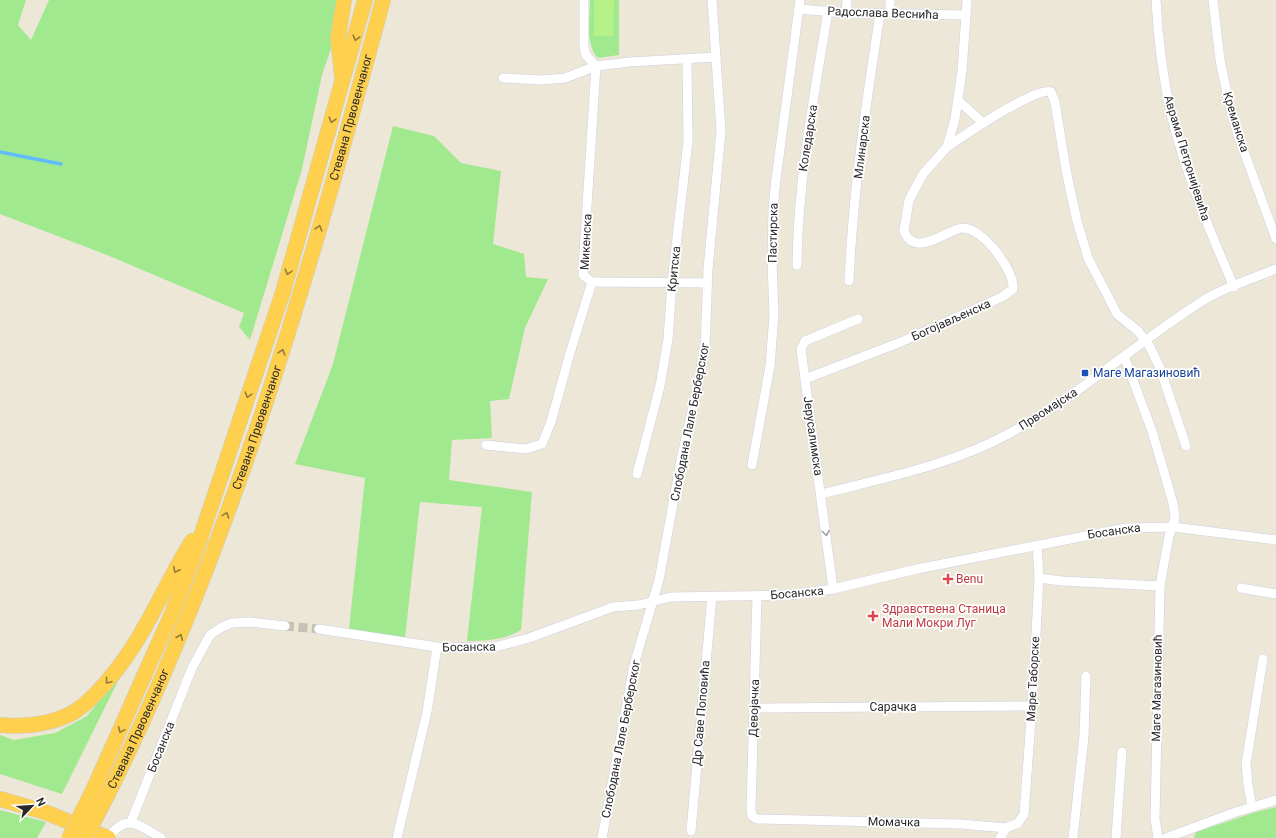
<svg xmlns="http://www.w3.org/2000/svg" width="1276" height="838" viewBox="0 0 1276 838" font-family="Roboto,sans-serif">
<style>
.green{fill:#a1e98f}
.pitch{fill:#b7f289}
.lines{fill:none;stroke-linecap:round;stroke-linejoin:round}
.stream{stroke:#60bcfa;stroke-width:3.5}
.minor-tunnel{stroke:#c6c1b5;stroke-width:9;stroke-dasharray:9 4.5;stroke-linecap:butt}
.minor-casing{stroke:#cecfe3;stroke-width:10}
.trunk-casing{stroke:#cbcbcb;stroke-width:16}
.minor{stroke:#fff;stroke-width:9}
.trunk{stroke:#fed04e;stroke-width:15}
.trunk-bridge-casing{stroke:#cbcbcb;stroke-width:16;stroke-linecap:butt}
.trunk-bridge{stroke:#fed04e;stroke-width:15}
.oneway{stroke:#937c3b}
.oneway2{stroke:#9e9e9e}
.transit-dot{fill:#1a4fb4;stroke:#fff;stroke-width:1.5}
.health-dot{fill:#e0444e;stroke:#fff;stroke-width:1.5}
.labels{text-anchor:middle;stroke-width:3.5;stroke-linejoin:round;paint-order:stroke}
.street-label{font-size:12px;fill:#282828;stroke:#fff}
.transit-label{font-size:12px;fill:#164399;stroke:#fff;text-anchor:start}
.health-label{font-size:12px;fill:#be3a42;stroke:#fff;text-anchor:start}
</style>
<rect width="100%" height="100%" fill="#ede7d8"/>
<g class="green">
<path d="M 0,0 L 26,0 L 18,25 L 31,40 L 49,0 L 340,0 L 335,37 L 322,75 L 302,169 L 250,340 L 239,327 L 244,313 L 107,255 L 0,214 Z"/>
<path d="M 590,0 L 619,0 L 619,55 L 598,58 C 585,45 590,17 590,0 Z"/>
<path d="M 393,126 L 434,136 L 461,163 L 501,171 L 493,244 L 524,254 L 526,277 L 548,279 L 525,328 L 509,399 L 490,401 L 492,438 L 452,440 L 449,480 L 532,492 L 521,630 C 504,640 486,641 467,641 L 482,507 L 420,502 L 405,638 L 349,629 L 365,478 L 295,464 L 333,364 Z"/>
<path d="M 123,671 L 62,794 L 0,774 L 0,735 L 14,740 L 55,733 L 87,716 Z"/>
<path d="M 1276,807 L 1276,838 L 1194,838 L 1196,832 L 1256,812 Z"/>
<path d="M 0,810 L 46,822 L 37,838 L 0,838 Z"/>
</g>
<path class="pitch" d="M 594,0 L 614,0 L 613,36 L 594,36 Z"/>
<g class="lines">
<path class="stream" d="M 0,152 L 61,164"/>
<path class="minor-tunnel" d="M 285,626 L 319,629"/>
<defs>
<g id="minor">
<path d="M 584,0 L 584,48 L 586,55 L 596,66 L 583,268 L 583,275 L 592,282"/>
<path d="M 1156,0 C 1158,40 1163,79 1172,118 C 1187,176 1210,232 1234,287"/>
<path d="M 1213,0 L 1220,60 L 1229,103 L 1238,135 L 1276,239"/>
<path d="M 799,9 L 846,13 L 966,15"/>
<path d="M 846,13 L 847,0"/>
<path d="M 890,14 L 890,0"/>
<path d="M 503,78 L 541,80 L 565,78 L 596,66 L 630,62 L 716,57"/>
<path d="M 959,101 L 983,123"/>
<path d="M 947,147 C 962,137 1038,85 1051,92 L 1055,102 L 1066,170 L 1077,221 L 1088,258 L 1117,314 L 1138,331 L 1150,347 L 1160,368 L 1186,446"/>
<path d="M 797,265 C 798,179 814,97 828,11"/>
<path d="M 849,281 C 853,192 866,103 880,14"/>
<path d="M 592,282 L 707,283"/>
<path d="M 1124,356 L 1152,431 L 1173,503 L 1175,518 L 1169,536 L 1160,586 L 1155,819 L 1158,838"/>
<path d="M 805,379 L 901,342 L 1002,297 L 1013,289 C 1015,271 983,228 963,228 C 949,228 915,260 904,231 L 909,200 L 923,174 L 947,147 L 955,119 L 962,71 L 967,0"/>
<path d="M 486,445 L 526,449 L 542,444 L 551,422 L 570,353 L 592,282"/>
<path d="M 752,465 L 770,366 L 774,315 L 772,261 L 773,210 L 776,179 L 800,0"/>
<path d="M 637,474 L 660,386 L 668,339 L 672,282 L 688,141 L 687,60"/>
<path d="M 821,494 C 884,478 952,465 1010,433 C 1079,396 1137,342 1204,300 C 1223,288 1254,278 1276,269"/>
<path d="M 1039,578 L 1062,581 L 1160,586"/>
<path d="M 1241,588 L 1276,594"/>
<path d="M 833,589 L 801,349 L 805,341 L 858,319"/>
<path d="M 757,596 L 751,809 L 752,816 L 757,819 L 961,824 L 1006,828 L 1018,823 L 1024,814 L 1032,706 L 1039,578 L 1037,545"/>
<path d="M 319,629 L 437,647 L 491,648 L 529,638 L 613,607 L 638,605 L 671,597 L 790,595 L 833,589 L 917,569 L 1126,528 L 1173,527 L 1276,540"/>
<path d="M 755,708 L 1032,706"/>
<path d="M 1252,807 L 1248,785 L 1246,764 L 1263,659"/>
<path d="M 131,822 L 192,668 L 210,635 L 222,627 L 232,623 L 249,622 L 285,626"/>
<path d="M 691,831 L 712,596"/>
<path d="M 108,838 C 127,812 138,825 161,838"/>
<path d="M 397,838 L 427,712 L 437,647"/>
<path d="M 602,838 L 634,665 L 659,580 L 682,455 L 698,386 L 705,347 L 708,269 L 721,131 L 712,0"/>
<path d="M 1000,838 L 1006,828"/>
<path d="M 1073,838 L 1084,736 L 1086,676"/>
<path d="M 1116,838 L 1122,752"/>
<path d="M 1166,838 L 1233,813 L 1276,800"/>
</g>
<g id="trunk">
<path d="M 342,76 L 338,38 L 344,0"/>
<path d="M 0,725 C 25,727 51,725 74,712 C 87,704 99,691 109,679 C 146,636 163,587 192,541"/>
<path d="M 94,788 L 173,611 L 199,542 L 283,292 L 365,0"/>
<path id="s1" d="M 108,794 C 233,543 310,271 383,0"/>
<path d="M 0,799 L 45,812 L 108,838"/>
</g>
</defs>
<use href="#minor" class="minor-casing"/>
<use href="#trunk" class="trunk-casing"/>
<use href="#minor" class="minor"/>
<use href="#trunk" class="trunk"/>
<defs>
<g id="trunk-bridge">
<path d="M 69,838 L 94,788"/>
<path d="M 85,838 L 108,794"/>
</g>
</defs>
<use href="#trunk-bridge" class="trunk-bridge-casing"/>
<use href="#trunk-bridge" class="trunk-bridge"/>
</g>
<defs><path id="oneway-chevron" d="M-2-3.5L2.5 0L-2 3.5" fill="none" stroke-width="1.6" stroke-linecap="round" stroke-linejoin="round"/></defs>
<g class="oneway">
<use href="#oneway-chevron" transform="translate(356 38) rotate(105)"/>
<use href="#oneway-chevron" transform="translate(332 120) rotate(106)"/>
<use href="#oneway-chevron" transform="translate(319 228) rotate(-74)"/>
<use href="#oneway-chevron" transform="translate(288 272) rotate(106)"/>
<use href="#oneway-chevron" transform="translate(282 352) rotate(-72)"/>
<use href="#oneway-chevron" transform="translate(248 395) rotate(108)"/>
<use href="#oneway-chevron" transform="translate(226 515) rotate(-70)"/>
<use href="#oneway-chevron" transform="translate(176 570) rotate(117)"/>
<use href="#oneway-chevron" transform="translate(180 637) rotate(-67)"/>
<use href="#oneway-chevron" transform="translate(108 681) rotate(130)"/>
<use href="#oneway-chevron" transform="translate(121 730) rotate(114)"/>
</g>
<use class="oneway2" href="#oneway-chevron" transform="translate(826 533) rotate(83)"/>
<rect class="transit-dot" x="1081" y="369" width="8" height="8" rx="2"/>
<g class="health-dot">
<path d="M946 573h4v4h4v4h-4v4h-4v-4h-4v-4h4z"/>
<path d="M871 610h4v4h4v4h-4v4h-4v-4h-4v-4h4z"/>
</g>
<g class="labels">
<g class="street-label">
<text transform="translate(883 13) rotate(2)" y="4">Радослава Веснића</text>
<text dy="4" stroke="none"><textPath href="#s1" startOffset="720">Стевана Првовенчаног</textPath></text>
<text transform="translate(1236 122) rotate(73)" y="4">Креманска</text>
<text transform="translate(808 138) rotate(-81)" y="4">Коледарска</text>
<text transform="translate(862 147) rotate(-83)" y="4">Млинарска</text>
<text transform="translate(1187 158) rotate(73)" y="4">Аврама Петронијевића</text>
<text transform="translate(773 233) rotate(-89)" y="4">Пастирска</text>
<text transform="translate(586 242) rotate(-87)" y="4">Микенска</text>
<text transform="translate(674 269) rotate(-84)" y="4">Критска</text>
<text transform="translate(951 320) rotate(-24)" y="4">Богојављенска</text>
<text transform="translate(1048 409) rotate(-33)" y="4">Првомајска</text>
<text transform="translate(690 422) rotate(-79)" y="4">Слободана Лале Берберског</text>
<text dy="4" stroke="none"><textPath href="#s1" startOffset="396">Стевана Првовенчаног</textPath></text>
<text transform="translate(813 436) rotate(82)" y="4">Јерусалимска</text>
<text transform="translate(1114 531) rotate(-8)" y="4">Босанска</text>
<text transform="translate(797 593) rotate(-5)" y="4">Босанска</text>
<text transform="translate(469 647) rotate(-1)" y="4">Босанска</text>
<text transform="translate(1033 679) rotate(-87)" y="4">Маре Таборске</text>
<text transform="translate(1157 688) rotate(-89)" y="4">Маге Магазиновић</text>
<text x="893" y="711">Сарачка</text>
<text transform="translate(754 708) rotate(-88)" y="4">Девојачка</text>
<text transform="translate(701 713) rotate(-85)" y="4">Др Саве Поповића</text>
<text dy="4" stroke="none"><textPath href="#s1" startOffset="72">Стевана Првовенчаног</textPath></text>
<text transform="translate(621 739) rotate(-79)" y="4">Слободана Лале Берберског</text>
<text transform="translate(161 747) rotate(-68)" y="4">Босанска</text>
<text transform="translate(894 822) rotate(1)" y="4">Момачка</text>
</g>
<g class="transit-label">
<text x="1093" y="377">Маге Магазиновић</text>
</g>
<g class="health-label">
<text x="956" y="583">Benu</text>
<text x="882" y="613">Здравствена Станица<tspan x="882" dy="14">Мали Мокри Луг</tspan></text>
</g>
</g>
<g transform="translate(32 806) rotate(65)" stroke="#ffffff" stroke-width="3" paint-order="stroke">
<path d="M0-3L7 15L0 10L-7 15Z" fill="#282828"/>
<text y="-6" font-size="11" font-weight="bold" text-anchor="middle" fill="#282828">N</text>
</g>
</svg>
